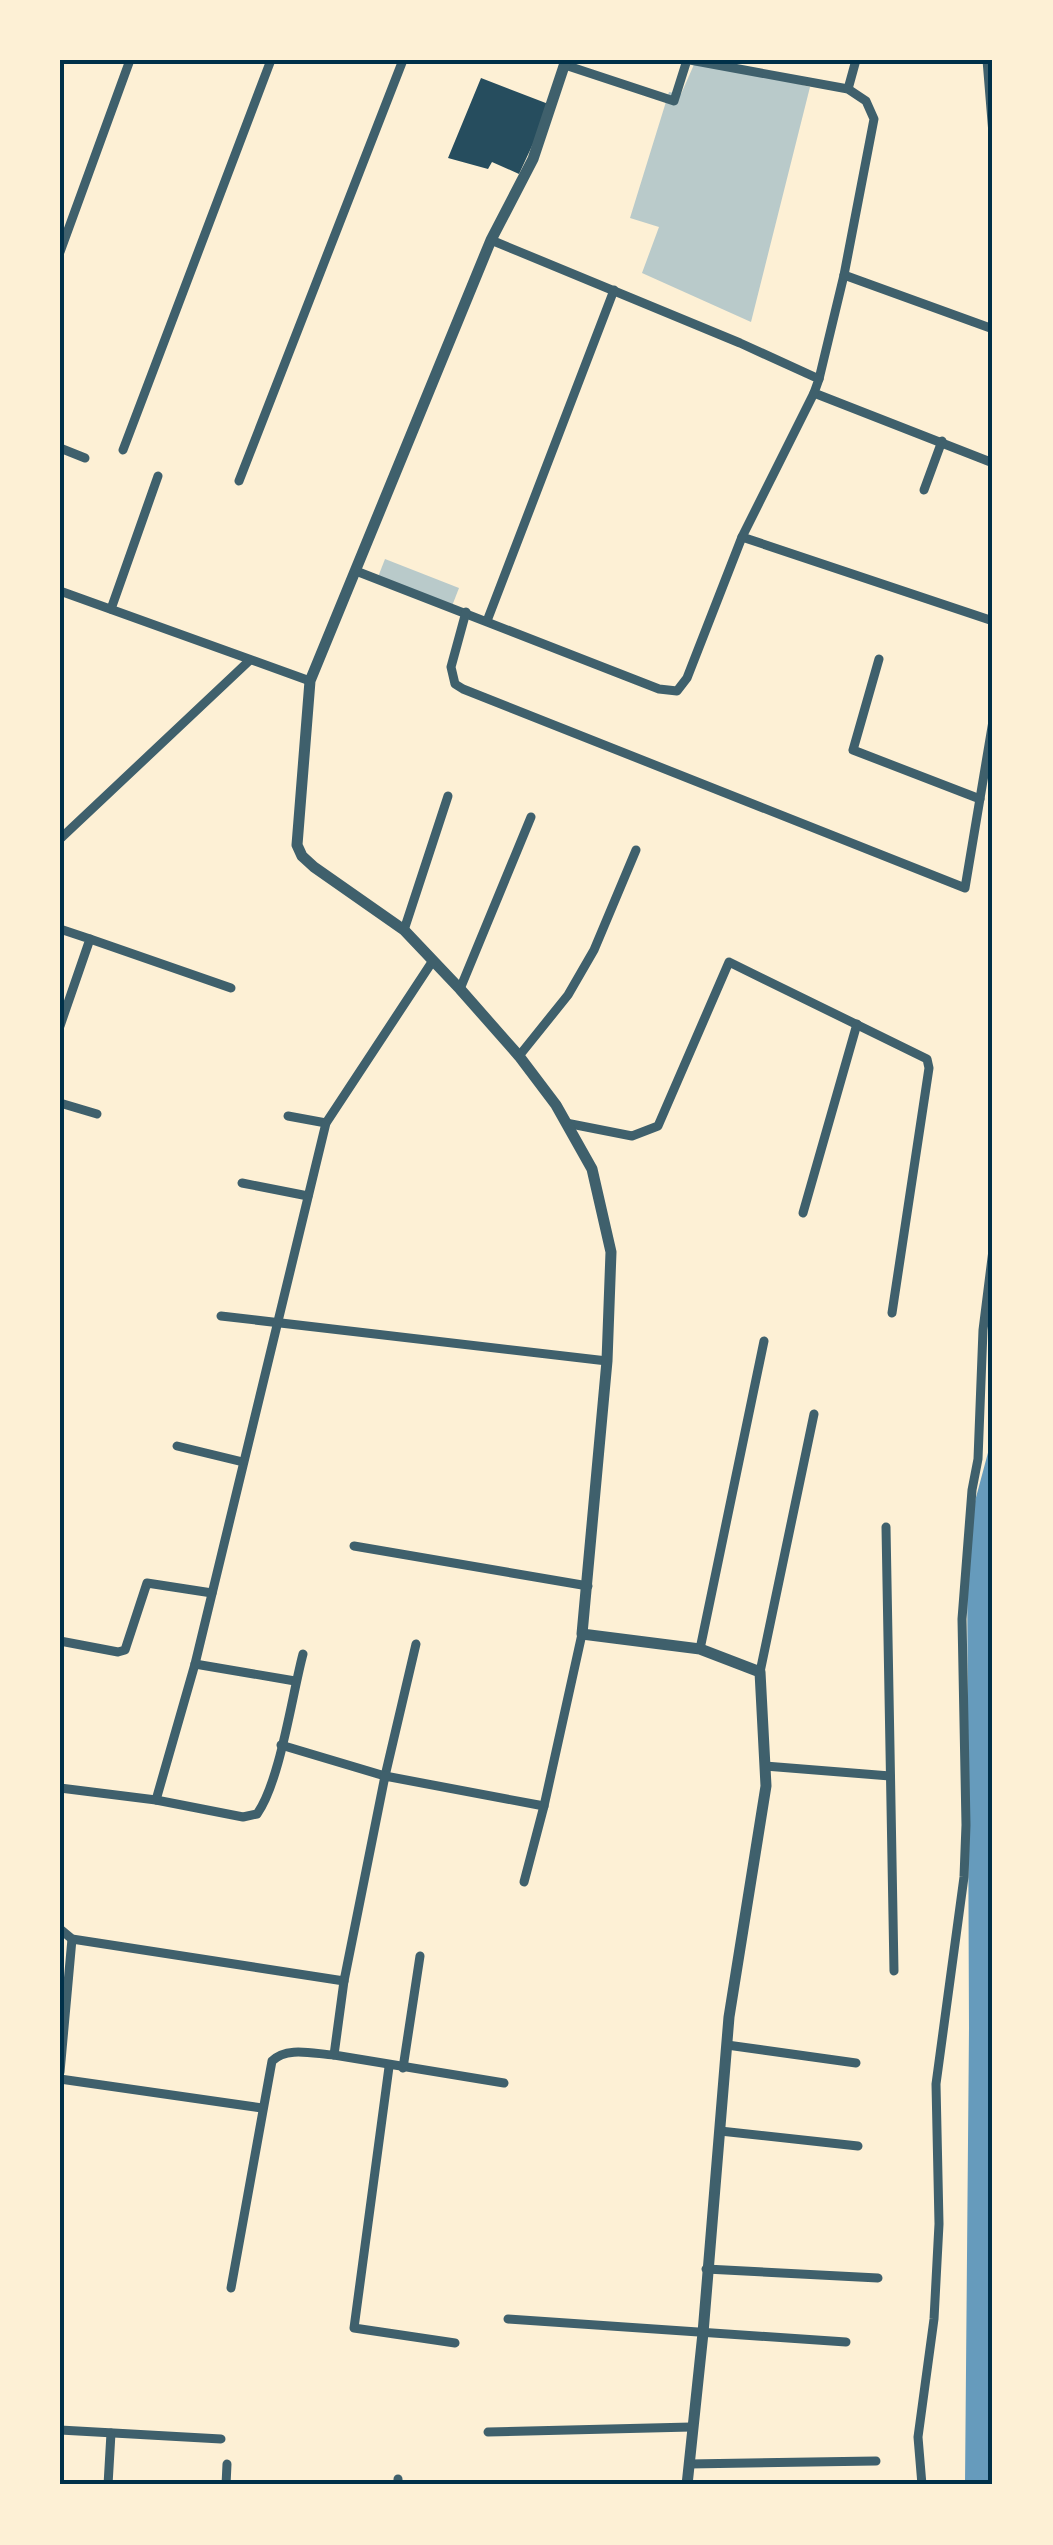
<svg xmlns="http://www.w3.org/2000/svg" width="1053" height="2545" viewBox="0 0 1053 2545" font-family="Montserrat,sans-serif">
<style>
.green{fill:#b9caca}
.water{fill:#669bbc}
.building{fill:#264d5e}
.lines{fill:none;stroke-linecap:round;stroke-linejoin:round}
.minor{stroke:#3f606c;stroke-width:9}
.tertiary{stroke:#3f606c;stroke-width:11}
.neatline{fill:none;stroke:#003049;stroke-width:4}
</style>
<rect width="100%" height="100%" fill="#fdf0d5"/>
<g class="green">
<path d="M 696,60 L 709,60 L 810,87 L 751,322 L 642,273 L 659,227 L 630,218 L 669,92 L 681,94 Z"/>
<path d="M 385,559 L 459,588 L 452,606 L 378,577 Z"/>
</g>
<path class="water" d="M 993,1434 L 993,2485 L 965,2485 L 969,2028 L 967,1531 Z"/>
<path class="building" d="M 481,78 L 551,105 L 519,174 L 492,162 L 488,169 L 448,158 Z"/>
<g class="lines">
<g class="minor">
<path d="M 690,60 L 848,89 L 866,101 L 874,119 L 844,275 L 819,379"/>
<path d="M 987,60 L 993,134"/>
<path d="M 565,65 L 674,101 L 687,60"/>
<path d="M 848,89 L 856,60"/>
<path d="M 491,240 L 740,343 L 819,379 L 814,393 L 993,463"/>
<path d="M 60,252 L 130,60"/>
<path d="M 844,275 L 993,329"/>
<path d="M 60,448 L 85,458"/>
<path d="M 123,450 L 271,60"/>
<path d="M 239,481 L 403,60"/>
<path d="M 924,490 L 942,441"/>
<path d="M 742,537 L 993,621"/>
<path d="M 356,571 L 659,689 L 677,691 L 687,678 L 742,537 L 814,393"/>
<path d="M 60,591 L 310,681"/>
<path d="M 111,609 L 158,476"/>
<path d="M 466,612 L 451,667 L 455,684 L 463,689 L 965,888 L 993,721"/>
<path d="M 487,621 L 614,290"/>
<path d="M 879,659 L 853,750 L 980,799"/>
<path d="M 60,839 L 250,660"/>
<path d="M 60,929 L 90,939 L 60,1026"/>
<path d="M 404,930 L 448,796"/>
<path d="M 90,939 L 231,988"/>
<path d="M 460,989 L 531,817"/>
<path d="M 519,1056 L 568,995 L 594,950 L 636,850"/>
<path d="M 60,1103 L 97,1114"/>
<path d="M 288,1116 L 326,1123"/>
<path d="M 566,1123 L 632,1136 L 658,1126 L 729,962 L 927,1059 L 929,1068 L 892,1313"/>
<path d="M 242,1183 L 308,1196"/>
<path d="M 803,1213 L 857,1024"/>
<path d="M 221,1316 L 607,1361"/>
<path d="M 177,1446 L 243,1462"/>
<path d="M 886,1527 L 894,1971"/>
<path d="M 354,1546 L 588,1586"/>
<path d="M 60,1641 L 118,1652 L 125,1650 L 147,1583 L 212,1593"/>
<path d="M 700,1649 L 764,1341"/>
<path d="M 195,1664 L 295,1681"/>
<path d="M 760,1672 L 814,1414"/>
<path d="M 281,1745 L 385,1776 L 416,1644"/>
<path d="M 765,1766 L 890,1776"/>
<path d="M 60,1788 L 156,1800 L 243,1817 L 257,1814 C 280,1782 292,1695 303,1654"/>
<path d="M 156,1800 L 195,1664 L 326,1123 L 432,962"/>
<path d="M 524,1882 L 544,1806"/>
<path d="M 60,1929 L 72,1939 L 344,1981 L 385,1776 L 544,1806 L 582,1634"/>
<path d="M 344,1981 L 334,2055 L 504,2083"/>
<path d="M 727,2045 L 856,2063"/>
<path d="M 389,2067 L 354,2328 L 455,2343"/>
<path d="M 403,2068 L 420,1956"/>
<path d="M 60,2072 L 72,1939"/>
<path d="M 60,2079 L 262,2108"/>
<path d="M 720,2131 L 858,2146"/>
<path d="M 706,2269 L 878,2278"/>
<path d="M 231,2288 L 272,2061 C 287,2046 314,2054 334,2055"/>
<path d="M 508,2319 L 846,2342"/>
<path d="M 60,2430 L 221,2439"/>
<path d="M 488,2432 L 691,2427"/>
<path d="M 689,2464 L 876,2461"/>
<path d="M 108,2485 L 111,2433"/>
<path d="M 226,2485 L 227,2464"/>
<path d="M 398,2485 L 398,2479"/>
<path d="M 922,2485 L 918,2437 L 934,2319 L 939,2224 L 936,2084 L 964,1877 L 966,1825 L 962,1619 L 972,1490 L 978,1459 L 983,1330 L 993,1250"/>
</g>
<path class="tertiary" d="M 566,60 L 533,159 L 491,240 L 310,681 L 297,845 L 302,856 L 314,867 L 404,930 L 460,989 L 519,1056 L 556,1105 L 592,1169 L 611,1252 L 607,1361 L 582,1634 L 700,1649 L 760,1672 L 766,1786 L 729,2017 L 703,2333 L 687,2485"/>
</g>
<rect width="1053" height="2545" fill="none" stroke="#fdf0d5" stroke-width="125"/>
<rect x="62" y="62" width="928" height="2420" class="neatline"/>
</svg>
